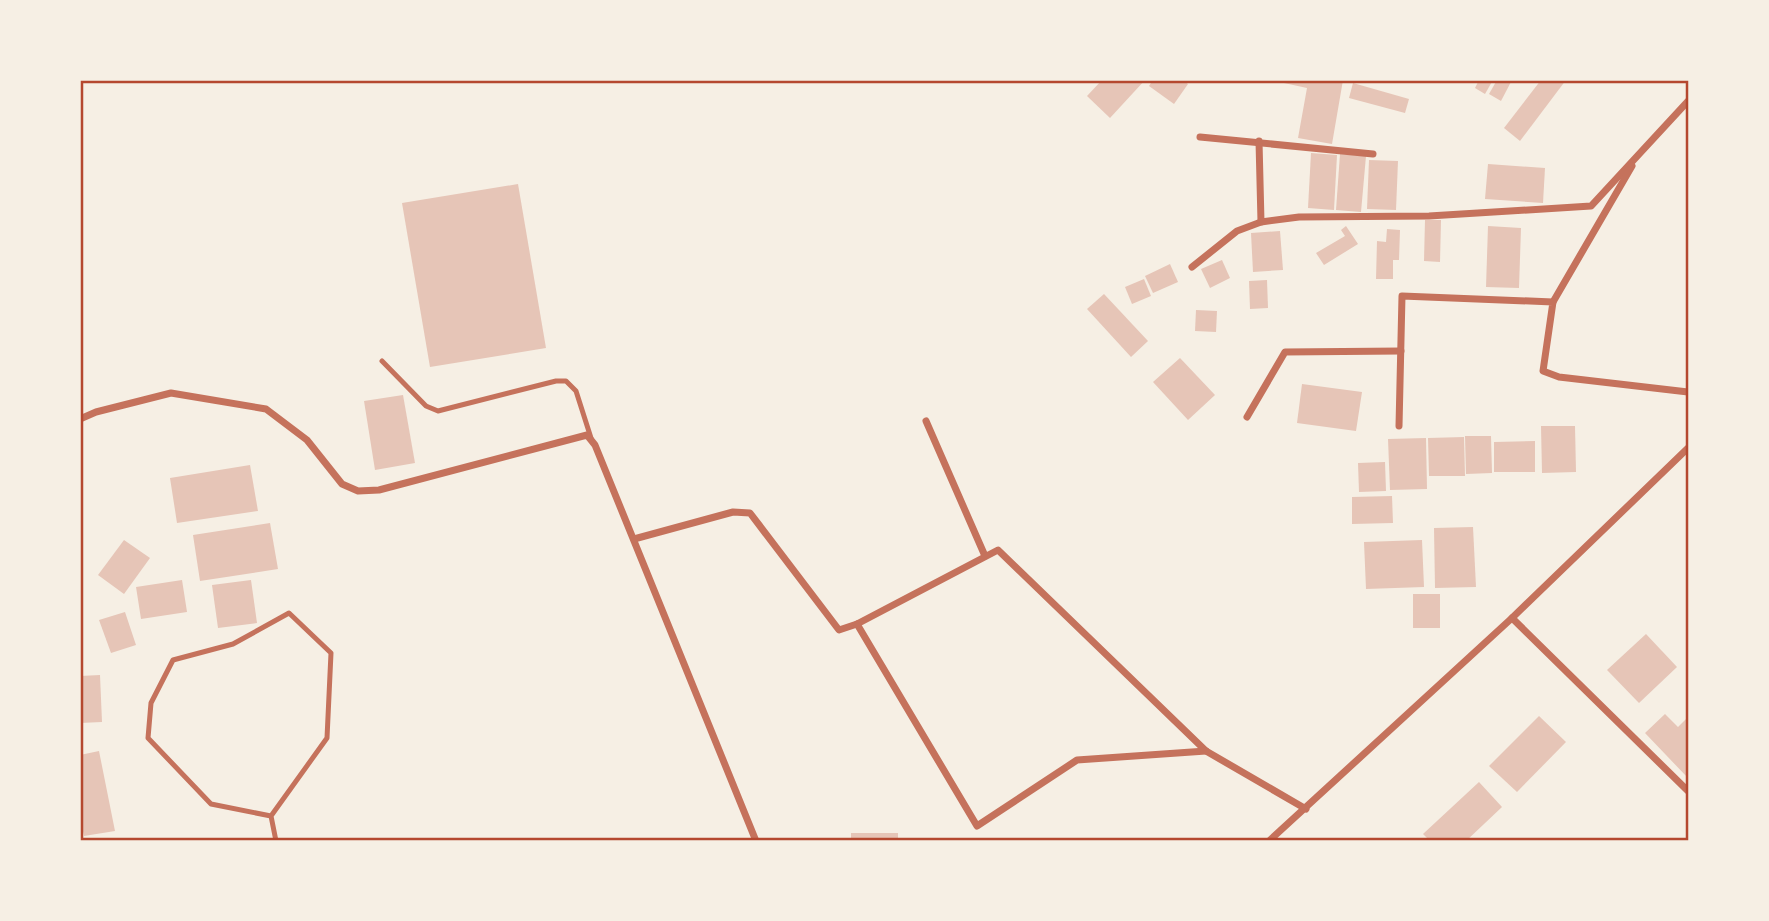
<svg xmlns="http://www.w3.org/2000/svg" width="1769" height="921" viewBox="0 0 1769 921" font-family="Barlow,sans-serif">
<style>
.building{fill:#e6c5b7}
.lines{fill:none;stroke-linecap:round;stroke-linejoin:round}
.service{stroke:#c5725c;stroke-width:5}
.minor{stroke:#c5725c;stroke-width:7}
.neatline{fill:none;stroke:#b5482f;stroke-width:2.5}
</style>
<rect width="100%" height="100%" fill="#f6efe4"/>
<g class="building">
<path d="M 1102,80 L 1145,80 L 1110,118 L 1087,96 Z"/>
<path d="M 1153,80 L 1183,80 L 1188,84 L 1174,104 L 1149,86 Z"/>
<path d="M 1270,80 L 1343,80 L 1332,144 L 1298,138 L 1307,88 Z"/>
<path d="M 1479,80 L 1493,80 L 1485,94 L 1475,88 Z"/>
<path d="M 1497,80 L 1512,80 L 1501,101 L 1489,94 Z"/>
<path d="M 1541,80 L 1566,80 L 1520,141 L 1504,128 Z"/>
<path d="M 1353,83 L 1409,99 L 1405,113 L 1349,98 Z"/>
<path d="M 1311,153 L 1337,155 L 1334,210 L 1308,208 Z"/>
<path d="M 1340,154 L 1366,156 L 1361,212 L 1336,210 Z"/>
<path d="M 1369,160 L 1398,161 L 1396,210 L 1367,209 Z"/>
<path d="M 1488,164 L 1545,168 L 1543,203 L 1485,199 Z"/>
<path d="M 518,184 L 546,348 L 430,367 L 402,203 Z"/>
<path d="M 1425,220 L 1441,220 L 1440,262 L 1424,261 Z"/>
<path d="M 1346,226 L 1358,244 L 1324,265 L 1316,253 L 1345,236 L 1341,230 Z"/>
<path d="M 1488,226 L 1521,228 L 1519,288 L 1486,287 Z"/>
<path d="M 1387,229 L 1400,230 L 1399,260 L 1393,260 L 1393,279 L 1376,279 L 1377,241 L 1386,242 Z"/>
<path d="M 1280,231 L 1283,270 L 1253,272 L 1251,233 Z"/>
<path d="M 1222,260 L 1230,278 L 1210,288 L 1201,269 Z"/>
<path d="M 1170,264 L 1178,282 L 1153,293 L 1145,276 Z"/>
<path d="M 1144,279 L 1151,296 L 1132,304 L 1125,287 Z"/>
<path d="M 1267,280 L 1268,308 L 1250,309 L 1249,281 Z"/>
<path d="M 1104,294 L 1148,341 L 1131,357 L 1087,309 Z"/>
<path d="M 1196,310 L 1217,311 L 1216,332 L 1195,331 Z"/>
<path d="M 1180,358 L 1215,395 L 1188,420 L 1153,382 Z"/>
<path d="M 1302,384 L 1362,392 L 1356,431 L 1297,423 Z"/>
<path d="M 403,395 L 415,463 L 375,470 L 364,401 Z"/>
<path d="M 1541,426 L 1575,426 L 1576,472 L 1542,473 Z"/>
<path d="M 1465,436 L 1491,436 L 1492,473 L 1466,474 Z"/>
<path d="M 1464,437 L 1465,476 L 1429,476 L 1428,438 Z"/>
<path d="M 1426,438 L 1427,489 L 1390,490 L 1388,439 Z"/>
<path d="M 1535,441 L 1535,472 L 1494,472 L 1494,442 Z"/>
<path d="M 1385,462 L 1386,491 L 1359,492 L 1358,463 Z"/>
<path d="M 250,465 L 258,511 L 177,523 L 170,478 Z"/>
<path d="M 1392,496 L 1393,523 L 1352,524 L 1352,497 Z"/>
<path d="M 270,523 L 278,569 L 200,581 L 193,535 Z"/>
<path d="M 1473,527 L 1476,587 L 1435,588 L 1434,528 Z"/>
<path d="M 124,540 L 150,558 L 124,594 L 98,575 Z"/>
<path d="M 1422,540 L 1424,587 L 1366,589 L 1364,542 Z"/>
<path d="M 182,580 L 187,612 L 141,619 L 136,587 Z"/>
<path d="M 251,580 L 257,623 L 218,628 L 212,585 Z"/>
<rect x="1413" y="594" width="27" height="34"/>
<path d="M 125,612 L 136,645 L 111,653 L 99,620 Z"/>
<path d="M 1646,634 L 1677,667 L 1639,703 L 1607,670 Z"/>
<path d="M 100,675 L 102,722 L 80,723 L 80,676 Z"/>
<path d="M 1665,714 L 1678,727 L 1688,717 L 1688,778 L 1645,733 Z"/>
<path d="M 1539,716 L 1566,742 L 1517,792 L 1489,766 Z"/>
<path d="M 99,751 L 115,831 L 84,836 L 80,818 L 80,755 Z"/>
<path d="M 1479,782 L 1502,807 L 1466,841 L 1430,841 L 1423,834 Z"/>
<rect x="851" y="833" width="47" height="8"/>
</g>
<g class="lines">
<g class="service">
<path d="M 382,361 L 426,406 L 438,411 L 556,381 L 566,381 L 576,391 L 591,438"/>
<path d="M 271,816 L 211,804 L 148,738 L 151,703 L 173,660 L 233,644 L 289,613 L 331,653 L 327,738 L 271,816 L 276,841"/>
</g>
<g class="minor">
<path d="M 1200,137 L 1373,154"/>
<path d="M 1259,141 L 1261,222"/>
<path d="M 1192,267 L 1237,231 L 1261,222 L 1299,217 L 1429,216 L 1591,206 L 1688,101"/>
<path d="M 1553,302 L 1632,166"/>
<path d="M 1247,417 L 1285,352 L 1401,351"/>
<path d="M 80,419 L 96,412 L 171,393 L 266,409 L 307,440 L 342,484 L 358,491 L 379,490 L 587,435 L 595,445 L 756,841"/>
<path d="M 926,421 L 985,556"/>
<path d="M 1399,426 L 1402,296 L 1553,302 L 1543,371 L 1559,377 L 1688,392"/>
<path d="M 634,539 L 733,512 L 750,513 L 839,630 L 857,624 L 998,550 L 1206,751 L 1306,809"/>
<path d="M 1512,618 L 1688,791"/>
<path d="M 857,624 L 977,826 L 1077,760 L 1206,751"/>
<path d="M 1269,841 L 1512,618 L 1688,448"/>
</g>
</g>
<rect width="1769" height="921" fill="none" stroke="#f6efe4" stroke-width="164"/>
<rect x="82" y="82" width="1605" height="757" class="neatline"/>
</svg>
